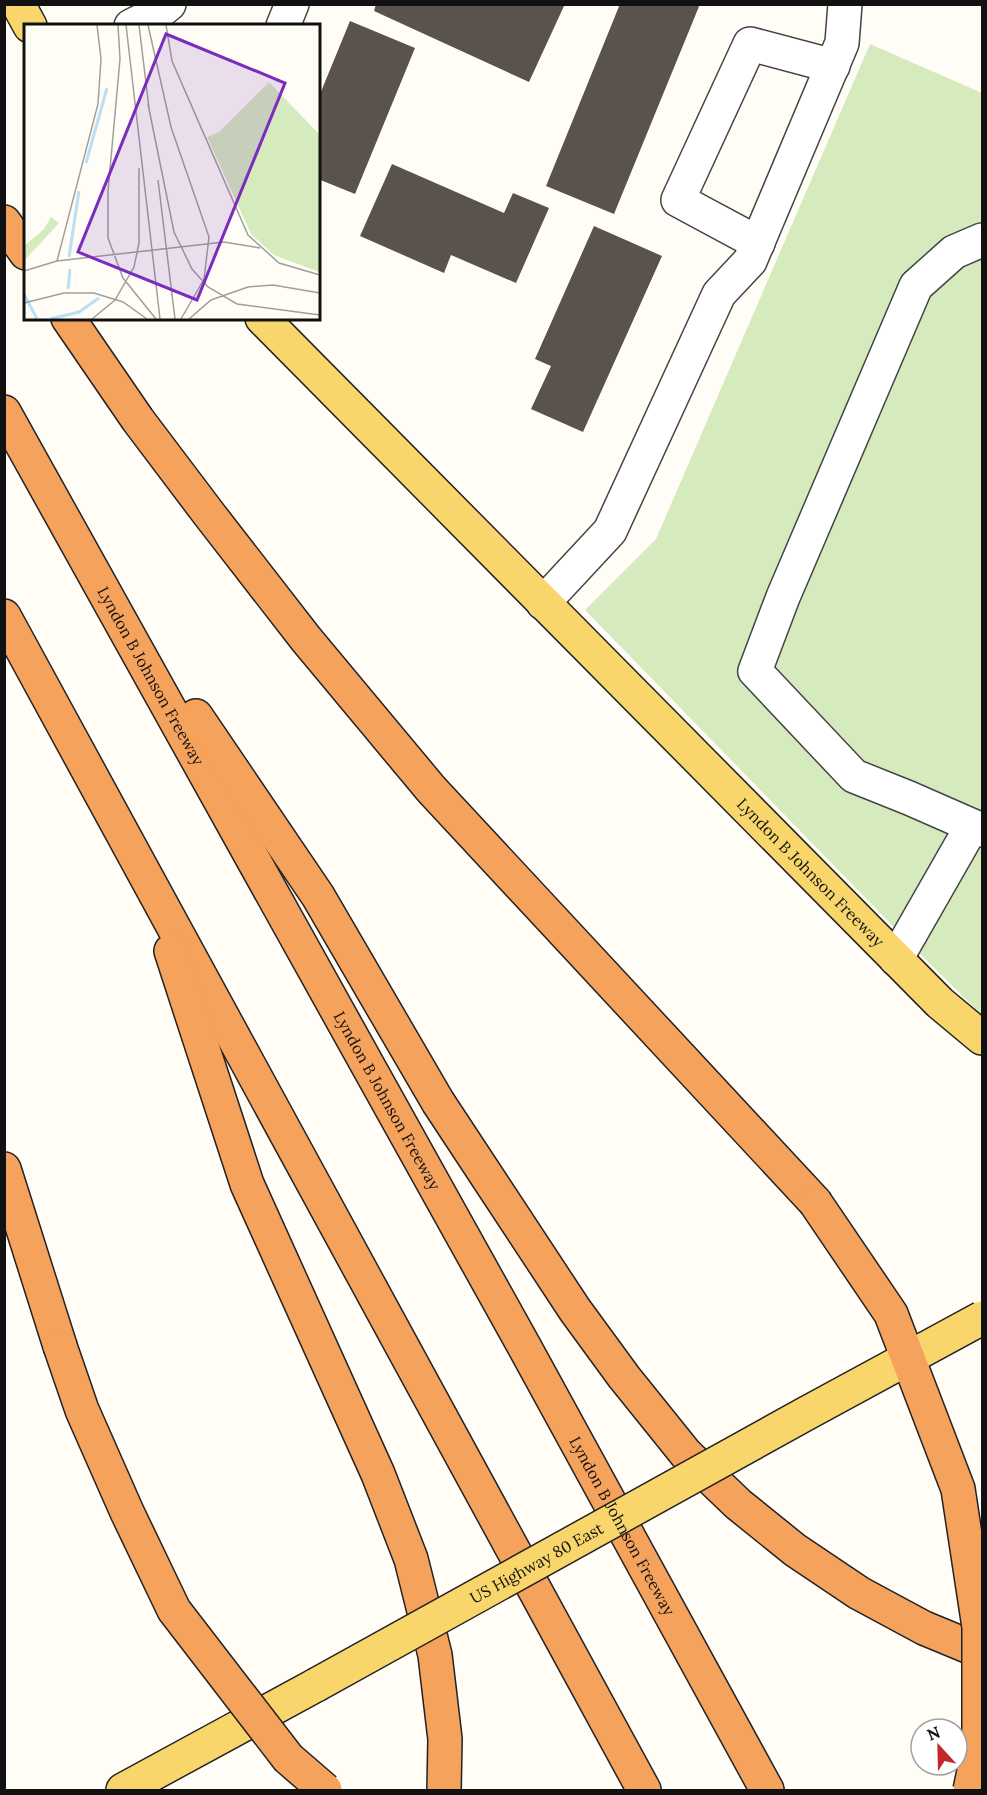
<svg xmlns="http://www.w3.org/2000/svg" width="987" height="1795" viewBox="0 0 987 1795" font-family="Lora,serif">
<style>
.green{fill:#d5ebbd}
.building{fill:#5a524d}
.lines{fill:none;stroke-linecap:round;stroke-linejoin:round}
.minor-casing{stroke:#444;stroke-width:36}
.major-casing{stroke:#222;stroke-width:36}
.highway-casing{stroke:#222;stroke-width:36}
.minor{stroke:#fff;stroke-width:33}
.major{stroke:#f9d66b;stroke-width:33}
.highway{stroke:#f5a25d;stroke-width:33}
.major-bridge-casing{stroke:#222;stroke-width:36;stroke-linecap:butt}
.highway-bridge-casing{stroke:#222;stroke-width:36;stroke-linecap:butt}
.major-bridge{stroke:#f9d66b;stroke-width:33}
.highway-bridge{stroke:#f5a25d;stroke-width:33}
.labels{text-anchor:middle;stroke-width:6;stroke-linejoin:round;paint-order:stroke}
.street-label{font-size:16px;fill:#111;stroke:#fff}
.inset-river{fill:none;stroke:#b9e0f7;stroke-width:3}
.inset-road{fill:none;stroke:#a09f9a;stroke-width:1.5}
.view{fill:#7b2cbf;fill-opacity:0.15;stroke:#7b2cbf;stroke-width:3}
.inset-edge{fill:none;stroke:#111;stroke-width:3}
</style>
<rect width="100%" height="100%" fill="#fffdf5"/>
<path class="green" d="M 870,44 L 982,93 L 982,1015 L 927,961 L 585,610 L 656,539 Z"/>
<g class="building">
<path d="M 376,4 L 559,4 L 564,6 L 529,82 L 374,11 Z"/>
<path d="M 620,4 L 700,4 L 614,214 L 546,186 Z"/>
<path d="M 350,21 L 415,48 L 355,194 L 318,179 L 318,99 Z"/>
<path d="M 392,164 L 504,213 L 513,193 L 549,208 L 516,283 L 451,255 L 444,273 L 360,236 Z"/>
<path d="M 594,226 L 662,256 L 583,432 L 531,409 L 551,366 L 535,359 Z"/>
</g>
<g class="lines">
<defs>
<g id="minor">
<path d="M 131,26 L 159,12 L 169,4"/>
<path d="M 283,26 L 292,4"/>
<path d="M 982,240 L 954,252 L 916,286 L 783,597 L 755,671 L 854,776 L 909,798 L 982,830"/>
<path d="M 758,243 L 678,200 L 750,44 L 833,66"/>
<path d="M 543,603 L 610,531 L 719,294 L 750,261 L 842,43 L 845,4"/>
<path d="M 896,959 L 972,826"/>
</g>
<g id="major">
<path d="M 18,4 L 30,26"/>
<path id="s1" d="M 262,318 L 940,1003 L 982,1038"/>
<path d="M 123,1790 L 316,1685"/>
</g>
<g id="highway">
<path d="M 4,222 L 26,253"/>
<path d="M 68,318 L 138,420 L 209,514 L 306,639 L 431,789 L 815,1202"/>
<path id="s2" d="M 4,412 L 524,1346 L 767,1790"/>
<path d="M 4,616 L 644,1790"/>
<path d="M 196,716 L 318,896 L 438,1102 L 575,1310 L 624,1377 L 686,1454 L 738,1504 L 795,1550 L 859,1593 L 924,1628 L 982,1652"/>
<path d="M 171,951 L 247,1184 L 378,1474 L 411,1559 L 435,1655 L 445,1739 L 444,1790"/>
<path d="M 4,1169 L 60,1346"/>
</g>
</defs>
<use href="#minor" class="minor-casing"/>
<use href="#major" class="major-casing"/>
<use href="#highway" class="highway-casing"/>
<use href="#minor" class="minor"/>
<use href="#major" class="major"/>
<use href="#highway" class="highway"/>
<defs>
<g id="major-bridge">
<path id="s3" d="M 316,1685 L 807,1413 L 982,1318"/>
</g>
<g id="highway-bridge">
<path d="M 815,1202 L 891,1314 L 958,1489 L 979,1627 L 979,1748 L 970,1790"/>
<path d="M 60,1346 L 82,1410 L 127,1512 L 174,1610 L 288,1758 L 325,1790"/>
</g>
</defs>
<use href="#major-bridge" class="major-bridge-casing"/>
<use href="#highway-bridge" class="highway-bridge-casing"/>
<use href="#major-bridge" class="major-bridge"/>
<use href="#highway-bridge" class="highway-bridge"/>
</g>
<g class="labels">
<g class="street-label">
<text dy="6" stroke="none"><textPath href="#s2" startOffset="302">Lyndon B Johnson Freeway</textPath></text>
<text dy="6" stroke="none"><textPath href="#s1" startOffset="780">Lyndon B Johnson Freeway</textPath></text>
<text dy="6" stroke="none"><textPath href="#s2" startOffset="788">Lyndon B Johnson Freeway</textPath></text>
<text dy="6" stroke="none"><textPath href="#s2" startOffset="1274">Lyndon B Johnson Freeway</textPath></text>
<text dy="6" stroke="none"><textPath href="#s3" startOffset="252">US Highway 80 East</textPath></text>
</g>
</g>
<g transform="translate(24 24)">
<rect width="296" height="296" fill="#fffdf5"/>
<path d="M 245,58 L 295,110 L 295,248 L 250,231 L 227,210 L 183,113 L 195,108 ZM 27,193 L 35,199 L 0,237 L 0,222 L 20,205 Z" fill="#d5ebbd"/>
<path class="inset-river" d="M 62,139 L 83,64M 45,233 L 55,167M 44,265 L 46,245M 0,270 L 13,295M 26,295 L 55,288 L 75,274"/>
<path class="inset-road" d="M 94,1 L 96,35 L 84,167 L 84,214 L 99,254 L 132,295M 102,1 L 136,295M 115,1 L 125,84M 124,1 L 147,103 L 185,213 L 180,255 L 157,295M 142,1 L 148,37 L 224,211 L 255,239 L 296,251M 124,80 L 150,208 L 168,245 L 184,263 L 213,280 L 296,291M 134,156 L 151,295M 33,237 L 74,80 L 77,35 L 73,1M 0,247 L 33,237 L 200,218 L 236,224M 0,279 L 40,269 L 70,269 L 99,278 L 123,295M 68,295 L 91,276 L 110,243 L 115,219 L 115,144M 165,295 L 187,276 L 224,263 L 249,261 L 296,269"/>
<path class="view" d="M 142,10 L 261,59 L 173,276 L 54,228 Z"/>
<rect width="296" height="296" class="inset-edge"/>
</g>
<rect width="987" height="1795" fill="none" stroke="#111111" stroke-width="12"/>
<g transform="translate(939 1747) rotate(338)"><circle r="28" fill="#ffffff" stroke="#a0a0a0" stroke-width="1.5"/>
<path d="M0-4.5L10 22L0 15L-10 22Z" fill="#c4262e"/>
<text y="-9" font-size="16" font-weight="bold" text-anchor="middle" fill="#111111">N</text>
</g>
</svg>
